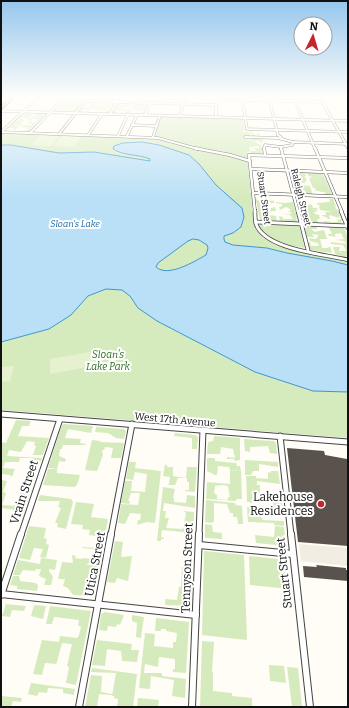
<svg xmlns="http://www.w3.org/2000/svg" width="349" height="708" viewBox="0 0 349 708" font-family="Bitter,serif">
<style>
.green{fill:#d5ebbd;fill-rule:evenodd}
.pitch{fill:#e6f2cf}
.plaza{fill:#f1ede2}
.water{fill:#b9e0f7;stroke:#3f96cf;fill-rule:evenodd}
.building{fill:#5a524d}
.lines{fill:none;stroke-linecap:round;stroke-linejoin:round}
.minor-far4-casing{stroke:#444;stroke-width:3}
.minor-far3-casing{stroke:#444;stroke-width:3.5}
.minor-far2-casing{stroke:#444;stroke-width:4.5}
.minor-far1-casing{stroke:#444;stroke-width:7}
.minor-casing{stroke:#444;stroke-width:8}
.major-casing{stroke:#222;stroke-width:2.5}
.minor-far4{stroke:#fff;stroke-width:2}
.minor-far3{stroke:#fff;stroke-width:2.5}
.minor-far2{stroke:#fff;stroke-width:3}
.minor-far1{stroke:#fff;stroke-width:5}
.minor{stroke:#fff;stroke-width:6}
.major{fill:#f9d66b;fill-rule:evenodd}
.poi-dot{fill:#c4262e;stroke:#fff;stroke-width:1.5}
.labels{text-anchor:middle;stroke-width:4;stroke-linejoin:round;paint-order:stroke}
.far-street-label{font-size:9px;fill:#111;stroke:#fff}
.far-water-label{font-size:9px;font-style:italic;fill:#1768a6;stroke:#fff}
.park-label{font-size:10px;font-style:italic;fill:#2f6b1f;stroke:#fff}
.street-label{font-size:10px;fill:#111;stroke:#fff}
.near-street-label{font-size:12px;fill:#111;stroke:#fff}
.near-poi-label{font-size:12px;fill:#111;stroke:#fff;text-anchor:end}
</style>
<rect width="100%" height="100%" fill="#fffdf5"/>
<g class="green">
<path d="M 66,98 L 86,98 L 79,106 L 71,106 L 79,107 L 75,112 L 56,110 Z"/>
<path d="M 86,102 L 95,102 L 95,105 L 104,104 L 105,103 L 102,103 L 103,102 L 106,102 L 105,104 L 108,103 L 107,105 L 115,103 L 111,109 L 104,110 L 110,110 L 109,113 L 104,113 L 107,111 L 101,111 L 102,109 L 97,111 L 100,112 L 99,113 L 96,112 L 99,108 L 94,110 L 96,108 L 93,108 L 89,110 L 90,113 L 84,113 L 86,110 L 82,110 L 84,112 L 78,112 L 82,108 L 89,107 L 88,106 L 82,107 L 84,105 L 90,106 L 92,104 L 85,104 Z"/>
<path d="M 118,102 L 132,103 L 129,103 L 131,105 L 130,107 L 120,108 L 130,110 L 133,105 L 137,105 L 133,104 L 135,103 L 134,103 L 148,103 L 144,114 L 134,113 L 142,113 L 143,110 L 138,111 L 137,111 L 140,110 L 131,110 L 129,114 L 119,113 L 128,112 L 125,111 L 126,110 L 115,111 L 117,113 L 112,113 Z"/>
<path d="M 25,112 L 33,115 L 29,118 L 33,119 L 30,122 L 34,123 L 38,120 L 38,119 L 31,118 L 37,115 L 36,112 L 47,113 L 29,132 L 22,132 L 28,131 L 24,130 L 30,128 L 21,127 L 24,125 L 34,125 L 27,123 L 30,120 L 25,118 L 20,118 L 25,120 L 21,123 L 22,125 L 14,125 L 21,126 L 16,129 L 15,132 L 12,132 L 15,130 L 13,130 L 14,128 L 6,129 L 8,127 L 15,127 L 9,127 Z"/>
<path d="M 161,116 L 243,119 L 245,129 L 249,129 L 249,131 L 243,130 L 243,132 L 251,132 L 250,130 L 252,130 L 252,133 L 255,134 L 254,135 L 258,136 L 256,133 L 259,133 L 260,137 L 252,137 L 252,134 L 249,133 L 251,137 L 244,137 L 244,139 L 252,140 L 252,139 L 250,138 L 264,139 L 262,143 L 258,142 L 260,141 L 253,141 L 261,145 L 262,147 L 259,148 L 262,148 L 263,154 L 251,153 L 250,151 L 256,151 L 255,149 L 252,148 L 259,148 L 259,146 L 249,147 L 250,151 L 247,154 L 254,224 L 263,238 L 278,245 L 348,261 L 348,265 L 287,253 L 267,248 L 233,245 L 225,242 L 224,239 L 224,236 L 233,233 L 241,227 L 242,208 L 216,185 L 199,164 L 189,155 L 159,145 L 142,142 L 131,142 L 113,150 C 123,157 139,154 150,159 L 150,161 L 94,152 L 59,153 L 11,145 L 1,145 L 1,133 L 154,138 Z"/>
<path d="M 289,172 L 305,172 L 306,176 L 305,176 L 307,181 L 305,181 L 305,183 L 297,183 L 297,187 L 302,187 L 301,185 L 310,186 L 313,195 L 297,194 L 293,180 L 294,191 Z"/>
<path d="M 307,172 L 323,174 L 332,194 L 330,194 L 331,196 L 315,195 L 325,194 L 325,193 L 327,193 L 313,190 L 316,190 L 315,188 L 313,188 L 309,178 L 313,177 L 308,176 Z"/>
<path d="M 255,196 L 257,200 L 265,202 L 267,200 L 274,201 L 274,203 L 261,202 L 261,205 L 269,206 L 265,206 L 266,210 L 271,210 L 271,208 L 275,207 L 276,211 L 264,211 L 262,214 L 276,216 L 277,220 L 272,220 L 272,221 L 257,220 L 260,220 Z"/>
<path d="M 315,197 L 333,199 L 337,208 L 334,204 L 336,209 L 337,209 L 343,221 L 341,221 L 342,225 L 325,224 L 324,221 L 332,222 L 333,223 L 333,222 L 338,222 L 337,220 L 341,219 L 339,215 L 339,218 L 330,215 L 329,218 L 331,219 L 328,219 L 326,217 L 322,216 L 322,215 L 326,215 L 325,212 L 333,212 L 320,210 L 319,206 L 321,205 L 318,205 L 317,203 L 330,202 L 329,198 Z"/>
<path d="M 276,202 L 285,203 L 293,202 L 298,221 L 296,217 L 297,223 L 280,222 L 279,216 L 283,217 L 283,219 L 293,219 L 290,215 L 283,215 L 291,214 L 291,212 L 287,212 L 290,211 L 290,209 L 286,207 L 280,210 L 279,207 L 283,207 L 278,206 L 282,206 L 282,204 L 276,203 Z"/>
<path d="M 298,204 L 312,205 L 313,208 L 317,208 L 318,210 L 313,209 L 318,211 L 314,212 L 315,214 L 319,215 L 320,219 L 317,219 L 319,224 L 305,223 L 301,212 L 303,221 Z"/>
<path d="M 257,224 L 299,225 L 305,248 L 284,245 L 264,235 Z"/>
<path d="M 304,226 L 316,226 L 317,229 L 311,229 L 315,232 L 324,230 L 327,239 L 320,239 L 322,248 L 328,248 L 330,246 L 332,253 L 310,250 L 308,242 L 310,242 L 311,246 L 319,246 L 318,243 L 310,241 L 309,238 L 316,239 L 319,235 L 312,234 L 314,237 L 307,237 Z"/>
<path d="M 328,226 C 332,227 338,226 342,227 C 349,230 348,249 348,259 L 335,254 L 333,247 L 340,247 L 339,251 L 345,251 L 346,250 L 343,245 L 331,244 L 331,242 L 347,244 L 344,241 L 336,240 L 344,239 L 341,233 L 335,234 L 335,236 L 337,237 L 329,236 L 328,234 L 332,234 Z"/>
<path d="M 196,239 L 207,245 L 208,248 L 206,255 C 195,261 167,278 156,267 L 158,263 L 188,241 Z"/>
<path d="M 106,289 L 122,290 L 130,296 L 138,308 L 157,321 L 255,372 L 313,391 L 348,392 L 348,438 L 1,410 L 1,342 L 49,329 L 71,315 L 88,296 Z"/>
<path d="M 16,420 L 31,421 L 29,426 L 22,426 L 18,436 L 49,438 L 43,455 L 33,455 L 36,446 L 34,445 L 35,442 L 27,441 L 21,452 L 9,450 L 7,456 L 42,458 L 40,462 L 30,460 L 31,458 L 20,458 L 19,462 L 5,462 L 3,468 L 15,469 L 12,477 L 10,475 L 1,474 L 1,442 L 6,443 Z"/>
<path d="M 64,424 L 93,426 L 91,433 L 68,429 L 65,438 L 81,439 L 80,443 L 86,444 L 86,445 L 63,445 L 62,449 L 60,449 L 59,456 L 66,459 L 65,462 L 59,461 L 57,469 L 48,468 L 62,425 Z"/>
<path d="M 96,427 L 124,429 L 126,431 L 124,439 L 116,438 L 108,433 L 95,432 Z"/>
<path d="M 175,433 L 195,435 L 198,437 L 197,449 L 192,449 L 192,438 L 174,436 Z"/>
<path d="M 214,436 L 240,438 L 240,460 L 235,461 L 234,459 L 227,459 L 227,457 L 235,458 L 233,449 L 221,447 L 220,454 L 207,454 L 208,442 L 213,441 Z"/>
<path d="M 244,439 L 274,441 L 276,443 L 277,454 L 270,453 L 268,446 L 250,447 L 250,452 L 245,451 Z"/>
<path d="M 92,440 L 100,441 L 100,442 L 124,443 L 121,458 L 111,458 L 113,448 L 105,447 L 104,450 L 102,450 L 103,455 L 97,471 L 85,470 Z"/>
<path d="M 207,458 L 215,458 L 215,461 L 235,463 L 236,462 L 237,466 L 240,466 L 241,471 L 230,470 L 229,467 L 218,466 L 217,475 L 215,475 L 207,471 Z"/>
<path d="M 245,460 L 278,462 L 278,467 L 259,464 L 259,471 L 253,471 L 251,475 L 245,475 Z"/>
<path d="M 129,462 L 136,462 L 135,468 L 161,471 L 155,523 L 147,522 L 137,525 L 138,520 L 140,520 L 141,514 L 130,513 L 125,524 L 118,523 L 121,504 L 138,505 L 140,493 L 131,493 L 128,501 L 130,501 L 129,504 L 121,503 L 125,481 L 132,481 L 131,491 L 145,492 L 147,474 L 135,472 L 133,480 L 126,479 Z"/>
<path d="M 165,464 L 168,467 L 173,467 L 173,476 L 186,478 L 187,467 L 197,467 L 195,492 L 185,491 L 185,490 L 189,490 L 189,482 L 187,482 L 187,478 L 178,478 L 175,485 L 167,485 L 169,484 L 170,477 L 163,476 Z"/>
<path d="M 48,469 L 57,469 L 57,473 L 80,475 L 77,485 L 74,487 L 43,485 Z"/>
<path d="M 230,470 L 241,471 L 242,499 L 236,499 L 236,501 L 206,499 L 207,482 L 230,484 ZM 222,485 L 228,486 L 230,497 L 228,497 L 228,500 L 217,499 L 217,495 L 214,493 L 215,486 Z"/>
<path d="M 271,471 L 278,471 L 280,484 L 257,481 L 257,485 L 260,485 L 260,494 L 257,494 L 257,503 L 250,503 L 250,502 L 247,502 L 246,476 L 256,476 L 256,478 L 268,479 L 268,472 L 271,473 Z"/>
<path d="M 1,480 L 7,481 L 3,492 L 6,493 L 2,505 L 17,506 L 21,489 L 31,490 L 24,511 L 1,508 Z"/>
<path d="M 163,487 L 175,489 L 173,498 L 174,498 L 174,502 L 186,503 L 187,495 L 195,496 L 195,508 L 164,503 L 163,511 L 166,511 L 165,518 L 169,518 L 166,528 L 183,529 L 186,513 L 183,511 L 194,512 L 193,544 L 184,543 L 184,532 L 162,530 L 161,537 L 164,538 L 164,539 L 161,539 L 161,541 L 157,541 Z"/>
<path d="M 40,495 L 71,499 L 73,502 L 66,529 L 57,527 L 58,523 L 55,523 L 61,508 L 58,507 L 60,501 L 38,501 Z"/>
<path d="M 273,496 L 281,497 L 283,514 L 281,515 L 274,515 Z"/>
<path d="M 206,500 L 235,503 L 236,505 L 242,506 L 243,524 L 238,524 L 237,517 L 233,517 L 233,513 L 230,513 L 227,504 L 214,503 L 214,521 L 212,523 L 205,522 Z"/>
<path d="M 76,502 L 94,504 L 91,517 L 108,519 L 102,553 L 94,553 L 93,549 L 82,548 L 83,547 L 95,548 L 97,536 L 89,535 L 90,530 L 82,529 L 83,525 L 71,524 Z"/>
<path d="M 247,507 L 257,508 L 257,513 L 261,514 L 262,520 L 284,521 L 284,526 L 274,525 L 274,523 L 248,522 Z"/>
<path d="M 205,524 L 212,525 L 213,532 L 222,533 L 222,539 L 205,538 Z"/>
<path d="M 29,526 L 46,528 L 44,538 L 47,539 L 46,544 L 49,545 L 46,558 L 40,557 L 43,549 L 34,548 L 30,560 L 19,558 Z"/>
<path d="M 275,526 L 284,527 L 286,546 L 256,543 L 255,535 L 274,537 Z"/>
<path d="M 115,541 L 123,542 L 121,557 L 132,556 L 128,581 L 117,578 L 115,583 L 107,582 Z"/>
<path d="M 204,551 L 244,555 L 247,640 L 202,635 Z"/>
<path d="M 72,555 L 76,556 L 75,558 L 81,559 L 84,558 L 92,559 L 92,561 L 86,565 L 91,565 L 94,555 L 101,555 L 99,566 L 97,566 L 99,566 L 93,596 L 73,595 L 68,588 L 63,586 L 65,579 L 58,579 L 62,562 L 73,563 Z"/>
<path d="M 249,556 L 287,560 L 290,589 L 250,585 Z"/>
<path d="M 41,558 L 57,560 L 55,570 L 49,569 L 49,571 L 53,577 L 51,585 L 44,585 L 46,579 L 39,576 L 41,569 L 36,569 L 35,571 L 23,570 L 20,575 L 13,575 L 18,560 L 40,564 Z"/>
<path d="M 182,567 L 192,568 L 189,606 L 165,605 L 165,599 L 177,600 L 179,587 L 181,587 Z"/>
<path d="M 13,576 L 19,576 L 20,581 L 36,583 L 38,585 L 37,591 L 17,589 L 17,586 L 10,585 Z"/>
<path d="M 6,604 L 26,606 L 24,611 L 12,610 L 10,617 L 2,616 Z"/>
<path d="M 34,605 L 46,606 L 43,619 L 31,616 Z"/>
<path d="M 50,606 L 91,611 L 76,685 L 66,683 L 69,667 L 67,666 L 72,644 L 62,643 L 57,662 L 56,664 L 45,663 L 42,675 L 33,674 L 42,640 L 59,642 L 60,636 L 77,638 L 79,635 L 81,627 L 78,625 L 79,620 L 54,617 L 52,624 L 46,624 Z"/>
<path d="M 105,612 L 124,615 L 120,625 L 117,624 L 116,627 L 108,626 L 107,631 L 99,630 L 101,614 Z"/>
<path d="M 132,615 L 144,617 L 141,638 L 136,637 L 137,623 L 132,621 Z"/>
<path d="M 156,618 L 189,622 L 186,673 L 173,672 L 173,669 L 175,669 L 175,659 L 159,657 L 158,667 L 145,664 L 144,673 L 162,673 L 162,676 L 186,679 L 185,698 L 172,696 L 174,680 L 151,676 L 150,689 L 139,688 L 145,633 L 155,634 L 154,646 L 173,648 L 173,642 L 176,642 L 177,633 L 166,631 L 166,629 L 161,629 L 161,631 L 155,631 Z"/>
<path d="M 97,640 L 132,644 L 131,650 L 139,650 L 137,662 L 122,661 L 121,651 L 107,649 L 105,666 L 92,665 Z"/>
<path d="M 202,641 L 214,642 L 212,672 L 213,673 L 213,691 L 232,693 L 232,696 L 252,698 L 252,707 L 200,707 Z"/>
<path d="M 269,665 L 284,666 L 286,683 L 270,681 Z"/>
<path d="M 287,667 L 298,668 L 302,707 L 292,707 Z"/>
<path d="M 92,668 L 137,674 L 133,707 L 117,707 L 118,699 L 114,698 L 114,696 L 112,696 L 116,673 L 91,672 Z"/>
<path d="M 91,675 L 102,676 L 101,692 L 112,694 L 112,695 L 99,694 L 97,707 L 85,707 Z"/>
<path d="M 31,683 L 75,689 L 74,695 L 63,693 L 63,689 L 48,688 L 47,693 L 39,692 L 37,696 L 28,694 Z"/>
<path d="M 1,696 L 22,698 L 21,702 L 13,701 L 11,707 L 1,707 Z"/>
<path d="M 138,698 L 159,700 L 158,707 L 137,707 Z"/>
</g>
<g class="pitch">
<path d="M 41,135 L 59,136 L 52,146 L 32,145 Z"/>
<path d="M 62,136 L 81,137 L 74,147 L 54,146 Z"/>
<path d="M 101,350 L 103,364 L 50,374 L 50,359 Z"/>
<path d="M 14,366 L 10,381 L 1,382 L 1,367 Z"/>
</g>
<path class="plaza" d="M 299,544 L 348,548 L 348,566 L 301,561 Z"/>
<path class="water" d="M 142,142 L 159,145 L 189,155 L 199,164 L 216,185 L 242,208 L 244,217 L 241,227 L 233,233 L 224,236 L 224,239 L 225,242 L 233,245 L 267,248 L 287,253 L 332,261 L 348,265 L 348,392 L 313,391 L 255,372 L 157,321 L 138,308 L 130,296 L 122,290 L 106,289 L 88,296 L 71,315 L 49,329 L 1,342 L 1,145 L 11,145 L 59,153 L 94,152 L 150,161 L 150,159 C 138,154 123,156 113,149 L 114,146 L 123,143 ZM 193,239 L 199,240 L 207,245 L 208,248 L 206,255 C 195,261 168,278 156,267 L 158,263 L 188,241 Z"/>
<g class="building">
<path d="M 287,448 L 324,451 L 325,455 L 347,459 L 348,546 L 298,542 Z"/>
<path d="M 316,565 L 346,568 L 346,570 L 348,570 L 348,581 L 304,577 L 303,566 L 317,567 Z"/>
</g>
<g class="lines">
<defs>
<g id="minor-far4">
<path d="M 242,98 L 247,129 L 348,132"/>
<path d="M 269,98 L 278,135 L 281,137"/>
<path d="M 294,98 L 315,149"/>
<path d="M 320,98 L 348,148"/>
<path d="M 347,98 L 348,101"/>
<path d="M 216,99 L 322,102"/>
<path d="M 85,101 L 216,105"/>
<path d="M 216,103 L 216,117"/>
<path d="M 1,111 L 348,121"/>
<path d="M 110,114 L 119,98"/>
<path d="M 145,115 L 152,98"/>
<path d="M 180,116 L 184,98"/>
<path d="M 132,125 L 157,126"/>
<path d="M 1,132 L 158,138 L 198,149"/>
<path d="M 1,132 L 38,98"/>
<path d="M 30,133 L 64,98"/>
<path d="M 59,134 L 86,100"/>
<path d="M 88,135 L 102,114"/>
<path d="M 118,136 L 128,114"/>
<path d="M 127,136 L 137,115"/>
<path d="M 153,137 L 160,115"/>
<path d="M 245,137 L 278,138 L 293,142"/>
<path d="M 281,147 L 281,149"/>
<path d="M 264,149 L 265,145 L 281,147 L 292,145 L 293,142 L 348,144"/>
</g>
<g id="minor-far3">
<path d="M 194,148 L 230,155 L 250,161"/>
<path d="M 264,148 L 265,154"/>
<path d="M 281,148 L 298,212"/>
<path d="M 315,148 L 342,212"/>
<path d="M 251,169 L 348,173"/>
<path d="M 253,193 L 348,197"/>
<path d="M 255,212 L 249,155 L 348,158"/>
</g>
<g id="minor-far2">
<path d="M 255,211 C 255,215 255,220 256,224 C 265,250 325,254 348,260"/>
<path d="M 298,211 L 308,250"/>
<path d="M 341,211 L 348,228"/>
<path d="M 256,222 L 348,226"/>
</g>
<g id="minor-far1">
<path d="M 1,414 L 348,442"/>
<path d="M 280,436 L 291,535"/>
<path d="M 21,535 L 60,419"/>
<path d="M 111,535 L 132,424"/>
<path d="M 199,535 L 203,430"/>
</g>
<g id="minor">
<path d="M 291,534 L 310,707"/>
<path d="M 199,545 L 293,554"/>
<path d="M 1,594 L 196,615"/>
<path d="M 1,595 L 21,534"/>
<path d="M 79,707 L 111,534"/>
<path d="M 192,707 L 199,534"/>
</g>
<path id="major" d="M 10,98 L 13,98 L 1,109 L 1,107 Z"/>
</defs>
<use href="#minor-far4" class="minor-far4-casing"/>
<use href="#minor-far3" class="minor-far3-casing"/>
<use href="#minor-far2" class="minor-far2-casing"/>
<use href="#minor-far1" class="minor-far1-casing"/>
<use href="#minor" class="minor-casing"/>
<use href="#major" class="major-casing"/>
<use href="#minor-far4" class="minor-far4"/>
<use href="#minor-far3" class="minor-far3"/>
<use href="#minor-far2" class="minor-far2"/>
<use href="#minor-far1" class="minor-far1"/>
<use href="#minor" class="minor"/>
<use href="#major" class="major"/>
</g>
<linearGradient id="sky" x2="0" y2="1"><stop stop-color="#95c6ee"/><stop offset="0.49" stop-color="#fffefa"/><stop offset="1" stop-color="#fffefa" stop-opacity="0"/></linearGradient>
<rect width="349" height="198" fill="url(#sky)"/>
<circle class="poi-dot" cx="321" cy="504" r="4"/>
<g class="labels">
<g class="far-street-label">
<text transform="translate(301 197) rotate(76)" y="3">Raleigh Street</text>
<text transform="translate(264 198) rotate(82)" y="3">Stuart Street</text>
</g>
<g class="far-water-label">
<text x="75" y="227">Sloan's Lake</text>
</g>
<g class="park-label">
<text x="108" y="358">Sloan's<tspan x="108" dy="12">Lake Park</tspan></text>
</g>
<g class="street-label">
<text transform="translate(175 419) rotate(5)" y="4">West 17th Avenue</text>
</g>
<g class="near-street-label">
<text transform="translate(24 492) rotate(-72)" y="4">Vrain Street</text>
<text transform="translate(95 564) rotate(-79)" y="4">Utica Street</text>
<text transform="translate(187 568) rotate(-88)" y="4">Tennyson Street</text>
<text transform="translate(284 573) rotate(-96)" y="4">Stuart Street</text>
</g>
<g class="near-poi-label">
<text x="313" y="501">Lakehouse<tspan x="313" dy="14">Residences</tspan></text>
</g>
</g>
<rect width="349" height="708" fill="none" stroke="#111111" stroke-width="4"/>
<g transform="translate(313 36) rotate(5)"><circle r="19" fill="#ffffff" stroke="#a0a0a0"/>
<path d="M0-3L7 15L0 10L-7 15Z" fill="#c4262e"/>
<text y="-6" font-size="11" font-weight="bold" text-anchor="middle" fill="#111111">N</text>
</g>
</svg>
